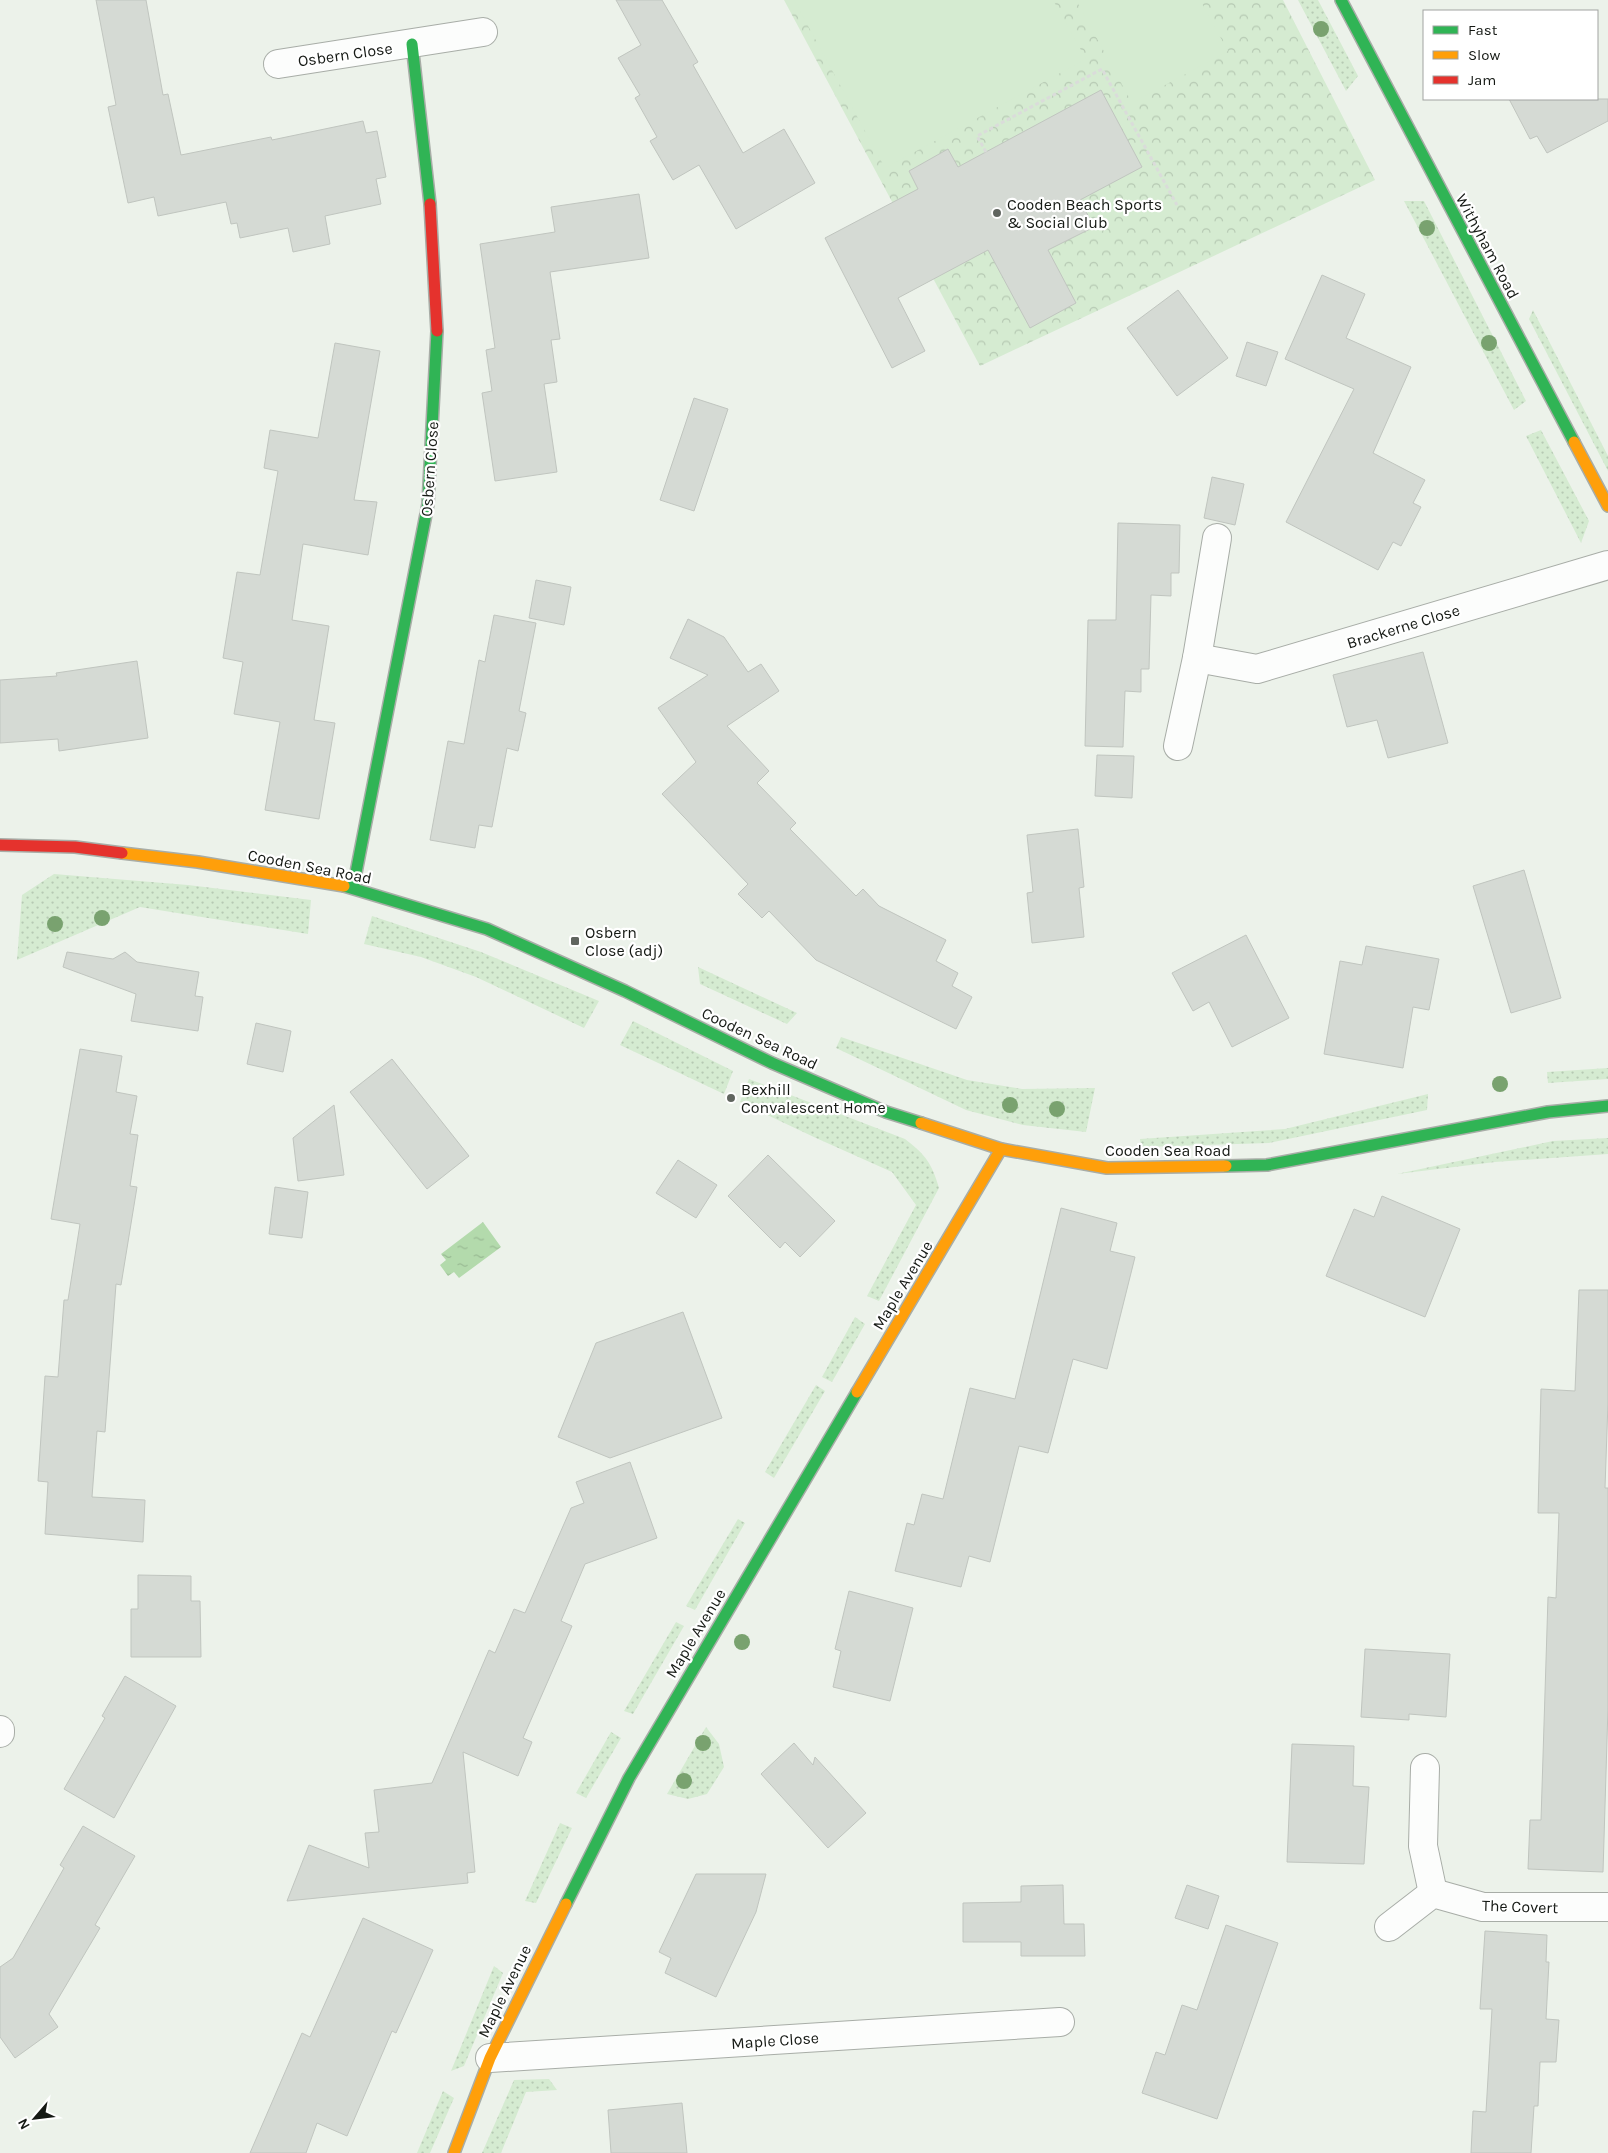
<svg xmlns="http://www.w3.org/2000/svg" width="1608" height="2153" viewBox="0 0 1608 2153" font-family="Karla,sans-serif">
<style>
.grass{fill:url(#grass-dots)}
.park{fill:url(#park-crowns)}
.pitch{fill:#d5ebd1}
.water{fill:url(#water-ripples)}
.building{fill:#d5dad4;stroke:#c0c5bf}
.lines{fill:none;stroke-linecap:round;stroke-linejoin:round}
.street-casing{stroke:#a8ada7;stroke-width:30}
.fast-casing{stroke:#a8ada7;stroke-width:14}
.slow-casing{stroke:#a8ada7;stroke-width:14}
.jam-casing{stroke:#a8ada7;stroke-width:14}
.path{stroke:#dadcda;stroke-width:3;stroke-dasharray:4 2.5;stroke-linecap:butt}
.street{stroke:#fcfdfc;stroke-width:28}
.fast{stroke:#30b455;stroke-width:11}
.slow{stroke:#ff9f0a;stroke-width:11}
.jam{stroke:#e5322d;stroke-width:11}
.tree{fill:#79a26f}
.poi-dot{fill:#60655f;stroke:#fff;stroke-width:2}
.labels{text-anchor:middle;stroke-width:4.5;stroke-linejoin:round;paint-order:stroke}
.street-label{font-size:16px;fill:#151914;stroke:#fff}
.poi-label{font-size:16px;fill:#151914;stroke:#fff;text-anchor:start}
</style>
<defs>
<pattern id="grass-dots" width="8" height="8" patternUnits="userSpaceOnUse" patternTransform="scale(1.25)"><rect width="8" height="8" fill="#d5ebd1"/><path d="M2 2h.1M6 6h.1" fill="none" stroke="#b6c9b3" stroke-width="1.8" stroke-linecap="round"/></pattern>
<pattern id="park-crowns" width="20" height="18" patternUnits="userSpaceOnUse" patternTransform="scale(1.25)"><rect width="20" height="18" fill="#d5ebd1"/><path d="M2 6a3 3 0 1 1 6 0M12 15a3 3 0 1 1 6 0" fill="none" stroke="#b6c9b3"/></pattern>
<pattern id="water-ripples" width="26" height="14" patternUnits="userSpaceOnUse" patternTransform="scale(1.25)"><rect width="26" height="14" fill="#b3daac"/><path d="M2 4q2-2 4 0t4 0M15 11q2-2 4 0t4 0" fill="none" stroke="#99ba93"/></pattern>
</defs>
<rect width="100%" height="100%" fill="#ecf2ea"/>
<g class="grass">
<path d="M 1298,0 L 1318,0 L 1358,76 L 1346,91 Z"/>
<path d="M 1404,201 L 1424,201 L 1526,401 L 1514,410 Z"/>
<path d="M 1533,310 L 1608,456 L 1608,471 L 1529,319 Z"/>
<path d="M 1541,430 L 1589,521 L 1581,543 L 1526,436 Z"/>
<path d="M 54,874 L 188,885 L 311,900 L 308,934 L 140,907 L 17,960 L 22,895 Z"/>
<path d="M 372,916 L 481,952 L 599,1001 L 584,1028 L 476,977 L 421,957 L 364,944 Z"/>
<path d="M 698,967 L 797,1013 L 787,1024 L 700,984 Z"/>
<path d="M 633,1021 L 733,1071 L 724,1094 L 620,1045 Z"/>
<path d="M 841,1037 L 967,1080 L 1022,1089 L 1095,1088 L 1086,1132 L 1023,1125 L 966,1110 L 836,1048 Z"/>
<path d="M 1608,1068 L 1608,1079 L 1548,1083 L 1547,1072 Z"/>
<path d="M 749,1079 L 905,1139 C 926,1155 932,1164 939,1188 L 879,1301 L 867,1296 L 916,1205 L 892,1172 L 816,1138 L 740,1102 Z"/>
<path d="M 1428,1094 L 1427,1110 L 1269,1143 L 1141,1147 L 1140,1139 L 1285,1129 Z"/>
<path d="M 1608,1138 L 1608,1154 L 1495,1162 L 1397,1174 L 1553,1141 Z"/>
<path d="M 855,1317 L 865,1324 L 832,1382 L 822,1377 Z"/>
<path d="M 816,1385 L 825,1391 L 774,1478 L 765,1472 Z"/>
<path d="M 738,1519 L 745,1523 L 695,1610 L 686,1606 Z"/>
<path d="M 676,1622 L 684,1626 L 633,1714 L 624,1711 Z"/>
<path d="M 706,1727 L 719,1744 L 724,1767 L 707,1794 L 688,1799 L 667,1794 Z"/>
<path d="M 611,1732 L 621,1738 L 586,1798 L 576,1793 Z"/>
<path d="M 560,1823 L 572,1828 L 536,1903 L 525,1901 Z"/>
<path d="M 494,1966 L 503,1973 L 464,2066 L 451,2071 Z"/>
<path d="M 549,2079 L 557,2090 L 526,2092 L 501,2153 L 482,2153 L 514,2080 Z"/>
<path d="M 443,2091 L 454,2098 L 430,2153 L 417,2153 Z"/>
</g>
<path class="park" d="M 784,0 L 1283,0 L 1375,180 L 980,366 Z"/>
<g class="pitch">
<path d="M 794,0 L 1053,0 L 1086,59 L 885,168 Z"/>
<path d="M 1076,0 L 1200,0 L 1228,51 L 1132,103 Z"/>
</g>
<path class="water" d="M 483,1222 L 501,1247 L 459,1278 L 454,1272 L 448,1276 L 440,1265 L 446,1260 L 441,1254 Z"/>
<g class="building">
<path d="M 96,0 L 146,0 L 163,95 L 168,94 L 181,155 L 271,137 L 272,140 L 363,121 L 366,133 L 377,131 L 386,177 L 376,179 L 381,204 L 325,216 L 330,244 L 293,252 L 288,228 L 240,238 L 237,223 L 231,224 L 226,202 L 158,216 L 154,197 L 128,203 L 108,107 L 116,105 Z"/>
<path d="M 616,0 L 662,0 L 698,62 L 693,65 L 743,153 L 784,129 L 815,183 L 736,229 L 699,165 L 673,180 L 650,141 L 657,137 L 635,98 L 640,95 L 618,58 L 641,45 Z"/>
<path d="M 1101,90 L 1142,167 L 1080,200 L 1094,227 L 1048,250 L 1076,303 L 1030,328 L 988,250 L 898,298 L 925,351 L 892,368 L 825,238 L 918,189 L 909,171 L 948,149 L 958,167 Z"/>
<path d="M 1509,99 L 1608,99 L 1608,121 L 1547,153 L 1537,136 L 1530,139 Z"/>
<path d="M 639,194 L 649,258 L 550,272 L 560,339 L 551,340 L 557,382 L 544,384 L 557,472 L 495,481 L 482,393 L 492,391 L 486,350 L 495,348 L 480,244 L 555,232 L 551,207 Z"/>
<path d="M 1322,275 L 1365,294 L 1346,338 L 1411,367 L 1373,453 L 1425,480 L 1413,503 L 1421,507 L 1401,546 L 1393,542 L 1378,570 L 1286,522 L 1354,389 L 1285,359 Z"/>
<path d="M 1178,290 L 1228,358 L 1177,396 L 1127,328 Z"/>
<path d="M 1247,342 L 1278,352 L 1266,386 L 1236,376 Z"/>
<path d="M 335,343 L 380,351 L 354,500 L 377,502 L 368,555 L 303,544 L 292,620 L 329,626 L 314,720 L 335,723 L 319,819 L 265,810 L 280,722 L 234,714 L 243,662 L 223,658 L 237,572 L 260,575 L 278,471 L 264,468 L 270,430 L 318,438 Z"/>
<path d="M 694,398 L 728,409 L 694,511 L 660,500 Z"/>
<path d="M 1212,477 L 1244,484 L 1235,525 L 1204,518 Z"/>
<path d="M 1118,523 L 1180,525 L 1179,573 L 1171,573 L 1171,596 L 1151,595 L 1149,669 L 1141,669 L 1141,692 L 1125,691 L 1123,747 L 1085,746 L 1088,620 L 1116,620 Z"/>
<path d="M 536,580 L 571,587 L 564,625 L 529,618 Z"/>
<path d="M 494,615 L 536,623 L 519,711 L 526,713 L 518,751 L 507,748 L 492,827 L 479,825 L 475,848 L 430,840 L 448,741 L 464,744 L 479,660 L 485,662 Z"/>
<path d="M 688,619 L 724,637 L 748,672 L 761,664 L 779,691 L 727,726 L 769,771 L 757,783 L 796,823 L 790,829 L 856,896 L 863,889 L 879,906 L 946,940 L 936,961 L 958,973 L 952,986 L 972,997 L 956,1029 L 816,960 L 769,911 L 762,918 L 738,894 L 748,884 L 662,794 L 696,762 L 658,708 L 708,675 L 670,658 Z"/>
<path d="M 1423,652 L 1448,743 L 1388,758 L 1377,720 L 1347,727 L 1333,675 Z"/>
<path d="M 137,661 L 148,738 L 59,751 L 58,739 L 0,743 L 0,680 L 57,676 L 56,673 Z"/>
<path d="M 1097,755 L 1134,756 L 1132,798 L 1095,796 Z"/>
<path d="M 1078,829 L 1084,887 L 1079,888 L 1084,937 L 1032,943 L 1027,893 L 1033,892 L 1027,835 Z"/>
<path d="M 1524,870 L 1561,998 L 1511,1013 L 1473,886 Z"/>
<path d="M 1246,935 L 1289,1018 L 1232,1047 L 1209,1002 L 1193,1011 L 1172,973 Z"/>
<path d="M 1366,946 L 1439,959 L 1429,1010 L 1413,1007 L 1403,1068 L 1324,1054 L 1340,961 L 1362,965 Z"/>
<path d="M 67,952 L 113,959 L 125,952 L 137,962 L 199,972 L 195,996 L 203,997 L 198,1031 L 131,1021 L 136,994 L 63,967 Z"/>
<path d="M 256,1023 L 291,1031 L 283,1072 L 247,1064 Z"/>
<path d="M 80,1049 L 122,1056 L 116,1092 L 137,1096 L 130,1134 L 138,1135 L 130,1186 L 137,1187 L 121,1285 L 116,1284 L 105,1432 L 97,1431 L 92,1497 L 145,1500 L 143,1542 L 45,1534 L 48,1482 L 38,1481 L 45,1376 L 58,1377 L 64,1300 L 68,1300 L 80,1224 L 51,1219 Z"/>
<path d="M 392,1059 L 469,1156 L 427,1189 L 350,1092 Z"/>
<path d="M 334,1105 L 344,1175 L 298,1181 L 293,1138 Z"/>
<path d="M 768,1155 L 835,1221 L 800,1257 L 785,1242 L 780,1248 L 728,1196 Z"/>
<path d="M 678,1160 L 717,1185 L 696,1218 L 656,1193 Z"/>
<path d="M 275,1187 L 308,1192 L 302,1238 L 269,1234 Z"/>
<path d="M 1382,1196 L 1460,1229 L 1425,1317 L 1326,1276 L 1354,1209 L 1374,1217 Z"/>
<path d="M 1061,1208 L 1117,1223 L 1110,1251 L 1135,1257 L 1107,1369 L 1073,1359 L 1048,1453 L 1019,1446 L 990,1562 L 969,1556 L 961,1587 L 895,1571 L 907,1523 L 914,1525 L 922,1494 L 943,1499 L 970,1388 L 1015,1399 Z"/>
<path d="M 1579,1290 L 1608,1290 L 1608,1402 L 1605,1488 L 1608,1488 L 1608,1707 L 1603,1872 L 1528,1869 L 1530,1820 L 1541,1820 L 1548,1597 L 1556,1598 L 1559,1513 L 1538,1513 L 1541,1389 L 1575,1391 Z"/>
<path d="M 683,1312 L 722,1418 L 610,1458 L 558,1437 L 596,1343 Z"/>
<path d="M 630,1462 L 657,1538 L 585,1564 L 561,1621 L 572,1626 L 523,1738 L 532,1742 L 518,1776 L 463,1752 L 475,1872 L 467,1873 L 468,1883 L 287,1901 L 309,1845 L 369,1868 L 365,1833 L 379,1832 L 374,1790 L 432,1783 L 489,1650 L 495,1653 L 514,1609 L 525,1613 L 571,1508 L 584,1503 L 576,1482 Z"/>
<path d="M 138,1575 L 191,1576 L 191,1601 L 200,1601 L 201,1657 L 131,1657 L 131,1609 L 138,1609 Z"/>
<path d="M 849,1591 L 913,1608 L 890,1701 L 833,1687 L 841,1651 L 835,1649 Z"/>
<path d="M 1365,1649 L 1450,1654 L 1446,1717 L 1409,1714 L 1409,1720 L 1361,1717 Z"/>
<path d="M 125,1676 L 176,1706 L 114,1818 L 64,1789 L 105,1718 L 102,1716 Z"/>
<path d="M 794,1743 L 813,1765 L 815,1757 L 866,1813 L 828,1848 L 761,1774 Z"/>
<path d="M 1292,1744 L 1354,1746 L 1353,1786 L 1369,1787 L 1364,1864 L 1287,1862 Z"/>
<path d="M 83,1826 L 135,1856 L 95,1925 L 100,1928 L 49,2014 L 58,2027 L 15,2058 L 0,2037 L 0,1967 L 13,1958 L 64,1868 L 60,1865 Z"/>
<path d="M 696,1874 L 766,1874 L 756,1912 L 716,1997 L 665,1973 L 671,1958 L 659,1952 Z"/>
<path d="M 1063,1885 L 1064,1924 L 1084,1924 L 1085,1956 L 1021,1956 L 1021,1942 L 963,1942 L 963,1903 L 1021,1902 L 1021,1886 Z"/>
<path d="M 1187,1885 L 1219,1896 L 1208,1929 L 1175,1918 Z"/>
<path d="M 363,1918 L 433,1950 L 396,2033 L 392,2031 L 347,2136 L 317,2123 L 306,2153 L 250,2153 L 302,2033 L 310,2037 Z"/>
<path d="M 1226,1925 L 1278,1943 L 1217,2119 L 1142,2093 L 1156,2052 L 1165,2055 L 1182,2005 L 1197,2010 Z"/>
<path d="M 1485,1931 L 1547,1935 L 1546,1962 L 1549,1962 L 1546,2019 L 1559,2020 L 1556,2062 L 1540,2062 L 1538,2106 L 1534,2106 L 1531,2153 L 1471,2153 L 1473,2111 L 1486,2112 L 1492,2009 L 1480,2009 Z"/>
<path d="M 682,2103 L 687,2153 L 611,2153 L 608,2110 Z"/>
</g>
<g class="lines">
<defs>
<g id="street">
<path d="M 278,64 L 483,32"/>
<path d="M 1197,658 L 1257,669 L 1608,565"/>
<path d="M 1178,746 L 1197,658 L 1217,538"/>
<path d="M 0,1730 L 0,1733"/>
<path d="M 1425,1768 L 1423,1846 L 1433,1893"/>
<path d="M 1389,1927 L 1433,1893 L 1483,1907 L 1608,1907"/>
<path d="M 490,2058 L 1060,2022"/>
</g>
<g id="fast">
<path d="M 1341,0 L 1574,442"/>
<path d="M 412,44 L 430,204"/>
<path d="M 344,886 L 487,929 L 625,991 L 772,1063 L 886,1112 L 921,1123"/>
<path d="M 353,888 L 428,504 L 437,331"/>
<path d="M 1226,1166 L 1267,1165 L 1548,1112 L 1608,1106"/>
<path d="M 566,1904 L 629,1778 L 857,1392"/>
</g>
<g id="slow">
<path d="M 1574,442 L 1608,506"/>
<path d="M 122,853 L 198,862 L 344,886"/>
<path d="M 921,1123 L 1001,1149 L 1107,1168 L 1226,1166"/>
<path d="M 857,1392 L 1001,1149"/>
<path d="M 454,2153 L 490,2058 L 566,1904"/>
</g>
<g id="jam">
<path d="M 430,204 L 437,331"/>
<path d="M 0,845 L 75,847 L 122,853"/>
</g>
</defs>
<use href="#street" class="street-casing"/>
<use href="#fast" class="fast-casing"/>
<use href="#slow" class="slow-casing"/>
<use href="#jam" class="jam-casing"/>
<path class="path" d="M 986,152 L 977,136 L 1102,69 L 1177,205"/>
<use href="#street" class="street"/>
<use href="#fast" class="fast"/>
<use href="#slow" class="slow"/>
<use href="#jam" class="jam"/>
</g>
<g class="tree">
<circle cx="1321" cy="29" r="8"/>
<circle cx="1427" cy="228" r="8"/>
<circle cx="1489" cy="343" r="8"/>
<circle cx="102" cy="918" r="8"/>
<circle cx="55" cy="924" r="8"/>
<circle cx="1500" cy="1084" r="8"/>
<circle cx="1010" cy="1105" r="8"/>
<circle cx="1057" cy="1109" r="8"/>
<circle cx="742" cy="1642" r="8"/>
<circle cx="703" cy="1743" r="8"/>
<circle cx="684" cy="1781" r="8"/>
</g>
<g class="poi-dot">
<circle cx="997" cy="213" r="5"/>
<rect x="570" y="936" width="10" height="10" rx="2.5"/>
<circle cx="731" cy="1098" r="5"/>
</g>
<g class="labels">
<g class="street-label">
<text transform="translate(345 54) rotate(-8)" y="6">Osbern Close</text>
<text transform="translate(1488 246) rotate(62)" y="6">Withyham Road</text>
<text transform="translate(429 469) rotate(-86)" y="6">Osbern Close</text>
<text transform="translate(1403 626) rotate(-17)" y="6">Brackerne Close</text>
<text transform="translate(310 866) rotate(11)" y="6">Cooden Sea Road</text>
<text transform="translate(760 1038) rotate(25)" y="6">Cooden Sea Road</text>
<text x="1168" y="1156">Cooden Sea Road</text>
<text transform="translate(902 1285) rotate(-59)" y="6">Maple Avenue</text>
<text transform="translate(695 1633) rotate(-59)" y="6">Maple Avenue</text>
<text transform="translate(1520 1906) rotate(2)" y="6">The Covert</text>
<text transform="translate(504 1991) rotate(-64)" y="6">Maple Avenue</text>
<text transform="translate(775 2040) rotate(-4)" y="6">Maple Close</text>
</g>
<g class="poi-label">
<text x="1007" y="210">Cooden Beach Sports<tspan x="1007" dy="18">&amp; Social Club</tspan></text>
<text x="585" y="938">Osbern<tspan x="585" dy="18">Close (adj)</tspan></text>
<text x="741" y="1095">Bexhill<tspan x="741" dy="18">Convalescent Home</tspan></text>
</g>
</g>
<rect x="1423" y="10" width="175" height="90" fill="#ffffff" stroke="#a1a3a1"/>
<rect x="1433" y="26" width="25" height="8" fill="#30b455" stroke="#a1a3a1"/>
<text x="1468" y="35" font-size="15" fill="#151914">Fast</text>
<rect x="1433" y="51" width="25" height="8" fill="#ff9f0a" stroke="#a1a3a1"/>
<text x="1468" y="60" font-size="15" fill="#151914">Slow</text>
<rect x="1433" y="76" width="25" height="8" fill="#e5322d" stroke="#a1a3a1"/>
<text x="1468" y="85" font-size="15" fill="#151914">Jam</text>
<g transform="translate(35 2118) rotate(242)" stroke="#ffffff" stroke-width="4" paint-order="stroke">
<path d="M0-4L9 19L0 12L-9 19Z" fill="#151914"/>
<text y="-8" font-size="14" font-weight="bold" text-anchor="middle" fill="#151914">N</text>
</g>
</svg>
